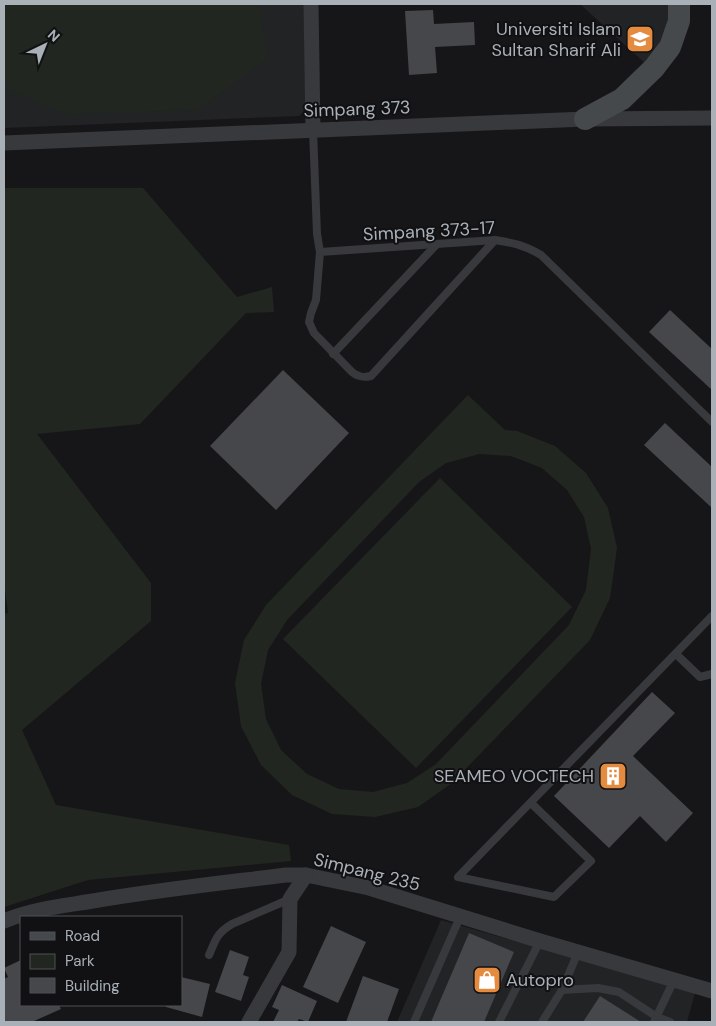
<svg xmlns="http://www.w3.org/2000/svg" width="716" height="1026" viewBox="0 0 716 1026" font-family="'DM Sans',sans-serif">
<style>
.built{fill:#222325}
.green{fill:#212720;fill-rule:evenodd}
.building{fill:#45474b}
.lines{fill:none;stroke-linecap:round;stroke-linejoin:round}
.lane{stroke:#37393c;stroke-width:8}
.street{stroke:#37393c;stroke-width:15}
.secondary{stroke:#45494c;stroke-width:22}
.labels{text-anchor:middle;stroke-width:4;stroke-linejoin:round;paint-order:stroke}
.poi-label{font-size:18px;fill:#a9b0b7;stroke:#111113;text-anchor:end}
.street-label{font-size:18px;fill:#a9b0b7;stroke:#111113}
</style>
<rect width="100%" height="100%" fill="#161618"/>
<g class="built">
<path d="M 4,4 L 309,4 L 311,104 L 299,116 L 4,128 Z"/>
<path d="M 580,4 L 676,4 L 677,13 L 647,65 Z"/>
<path d="M 441,920 L 695,993 L 687,1022 L 397,1022 Z"/>
</g>
<g class="green">
<path d="M 9,4 L 259,4 L 267,59 L 197,110 L 66,114 L 4,87 L 4,7 Z"/>
<path d="M 4,188 L 143,188 L 237,297 L 272,287 L 274,312 L 246,313 L 140,424 L 37,434 L 151,583 L 151,621 L 22,730 L 56,805 L 289,845 L 291,861 L 88,880 L 4,907 L 4,614 L 8,613 L 4,583 Z"/>
<path d="M 468,395 L 505,430 L 517,431 L 555,446 L 586,473 L 608,508 L 617,548 L 610,598 L 590,640 L 452,783 L 418,807 L 375,817 L 332,814 L 292,795 L 261,765 L 241,726 L 235,683 L 244,640 L 266,605 ZM 479,454 L 511,456 L 542,468 L 567,490 L 584,517 L 591,549 L 586,590 L 569,625 L 436,764 L 407,783 L 373,792 L 339,789 L 307,774 L 281,750 L 266,719 L 261,684 L 268,650 L 287,620 L 419,482 L 446,463 Z"/>
<path d="M 440,478 L 572,607 L 416,768 L 283,639 Z"/>
</g>
<g class="building">
<path d="M 433,10 L 434,24 L 474,22 L 475,45 L 435,47 L 437,73 L 409,75 L 405,11 Z"/>
<path d="M 670,310 L 712,349 L 712,390 L 649,332 Z"/>
<path d="M 283,370 L 349,433 L 276,510 L 210,446 Z"/>
<path d="M 665,423 L 712,467 L 712,508 L 644,445 Z"/>
<path d="M 652,692 L 675,713 L 633,756 L 693,813 L 666,842 L 640,816 L 609,848 L 554,796 Z"/>
<path d="M 331,926 L 366,942 L 338,1003 L 303,987 Z"/>
<path d="M 469,933 L 514,952 L 484,1022 L 431,1022 Z"/>
<path d="M 230,950 L 249,957 L 243,975 L 249,977 L 241,1001 L 215,992 Z"/>
<path d="M 21,960 L 21,1005 L 59,1005 L 61,1009 L 32,1022 L 4,1022 L 4,979 L 8,977 L 4,968 Z"/>
<path d="M 363,976 L 399,989 L 387,1022 L 346,1022 Z"/>
<path d="M 181,977 L 210,984 L 202,1017 L 166,1007 L 166,1005 L 181,1005 Z"/>
<path d="M 282,985 L 317,1001 L 308,1022 L 299,1019 L 297,1022 L 273,1022 L 279,1010 L 272,1007 Z"/>
<path d="M 600,996 L 641,1022 L 583,1022 Z"/>
</g>
<g class="lines">
<g class="lane">
<path d="M 313,130 L 317,234 L 320,252 L 316,300 L 311,313 L 309,322 L 314,333 L 352,372 C 358,377 363,378 371,376 L 495,240"/>
<path d="M 320,252 L 495,240 C 514,243 524,245 541,255 L 712,422"/>
<path d="M 333,354 L 437,244"/>
<path d="M 676,654 L 700,677 L 712,674"/>
<path d="M 531,803 L 591,861 L 554,897 L 458,877 L 712,616"/>
<path d="M 209,955 C 216,939 217,933 232,924 L 290,899"/>
<path d="M 562,990 L 598,988 L 619,992 L 657,1017 L 670,1022"/>
<path d="M 414,1022 L 460,917"/>
<path d="M 499,1022 L 540,941"/>
<path d="M 542,1022 L 562,990 L 578,952"/>
<path d="M 654,1022 L 674,980"/>
</g>
<g class="street">
<path d="M 311,4 L 313,130"/>
<path d="M 4,143 L 585,119 L 712,118"/>
<path d="M 4,921 C 32,909 63,906 93,901 C 157,890 222,883 286,875 L 306,875 L 369,888 L 540,941 L 712,991"/>
<path d="M 249,1022 L 289,952 L 290,899 L 306,875"/>
</g>
<path class="secondary" d="M 585,119 L 622,99 L 654,68 L 670,47 L 679,21 L 679,4"/>
</g>
<defs>
<symbol id="university-square" viewBox="-11 -11 22 22"><rect x="-9" y="-9" width="18" height="18" rx="4" fill="#e58b40" stroke="#111113"/><path d="M0-5L7-2L0 1L-7-2ZM-4 1L0 2.5L4 1V4Q0 6-4 4Z" fill="#fff"/></symbol>
<symbol id="building-square" viewBox="-11 -11 22 22"><rect x="-9" y="-9" width="18" height="18" rx="4" fill="#e58b40" stroke="#111113"/><path d="M-4-6H4V6H1V3H-1V6H-4ZM-2.5-4.3h1.7v1.8h-1.7ZM.8-4.3h1.7v1.8H.8ZM-2.5-1h1.7V.8h-1.7ZM.8-1h1.7V.8H.8Z" fill="#fff"/></symbol>
<symbol id="shop-square" viewBox="-11 -11 22 22"><rect x="-9" y="-9" width="18" height="18" rx="4" fill="#e58b40" stroke="#111113"/><path d="M-5-2.5h2.3a2.7 3.5 0 0 1 5.4 0H5L5.5 6h-11ZM-1.5-2.5h3a1.5 2.3 0 0 0-3 0Z" fill="#fff"/></symbol>
</defs>
<g fill-rule="evenodd">
<use href="#university-square" x="624" y="23" width="32" height="32"/>
<use href="#building-square" x="597" y="760" width="32" height="32"/>
<use href="#shop-square" x="471" y="964" width="32" height="32"/>
</g>
<g class="labels">
<g class="poi-label">
<text x="621" y="35">Universiti Islam<tspan x="621" dy="21">Sultan Sharif Ali</tspan></text>
<text x="594" y="782">SEAMEO VOCTECH</text>
<text x="506" y="986" text-anchor="start">Autopro</text>
</g>
<g class="street-label">
<text transform="translate(357 109) rotate(-2)" y="6">Simpang 373</text>
<text transform="translate(429 231) rotate(-3)" y="6">Simpang 373-17</text>
<text transform="translate(367 872) rotate(14)" y="6">Simpang 235</text>
</g>
</g>
<rect width="716" height="1026" fill="none" stroke="#a9b0b7" stroke-width="10"/>
<rect x="20" y="916" width="162" height="90" fill="#111113" stroke="#4e5155"/>
<rect x="30" y="932" width="25" height="8" fill="#45494c" stroke="#4e5155"/>
<text x="65" y="941" font-size="15" fill="#a9b0b7">Road</text>
<rect x="30" y="954" width="25" height="15" fill="#212720" stroke="#4e5155"/>
<text x="65" y="966" font-size="15" fill="#a9b0b7">Park</text>
<rect x="30" y="978" width="25" height="15" fill="#45474b" stroke="#4e5155"/>
<text x="65" y="991" font-size="15" fill="#a9b0b7">Building</text>
<g transform="translate(45 45) rotate(43)" stroke="#111113" stroke-width="4" paint-order="stroke">
<path d="M0-4L9 19L0 12L-9 19Z" fill="#a9b0b7"/>
<text y="-8" font-size="14" font-weight="bold" text-anchor="middle" fill="#a9b0b7">N</text>
</g>
</svg>
